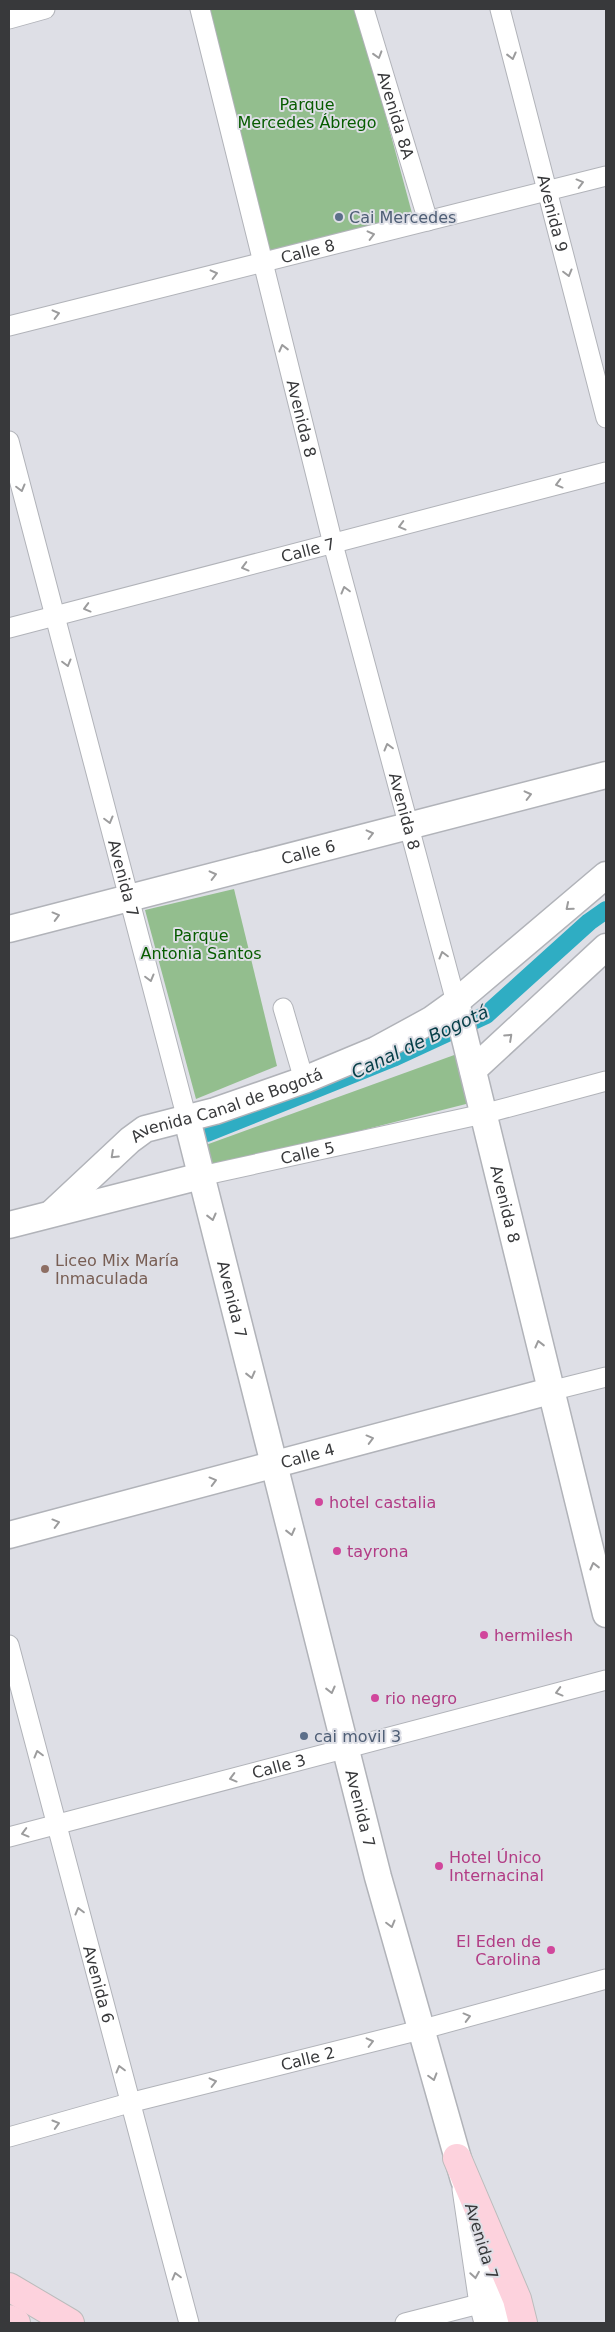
<svg xmlns="http://www.w3.org/2000/svg" width="615" height="2332" viewBox="0 0 615 2332" font-family="'DejaVu Sans',sans-serif">
<style>
.green{fill:#93be8e}
.lines{fill:none;stroke-linecap:round;stroke-linejoin:round}
.canal{stroke:#2fadc3;stroke-width:18}
.street-casing{stroke:#b1b3b9;stroke-width:21}
.secondary-casing{stroke:#b1b3b9;stroke-width:29}
.primary-casing{stroke:#bbbcbc;stroke-width:30}
.street{stroke:#fff;stroke-width:19}
.secondary{stroke:#fff;stroke-width:26}
.primary{stroke:#fdd2dd;stroke-width:28}
.oneway{stroke:#9c9c9d}
.service-dot{fill:#5c6f8a;stroke:#dedfe6;stroke-width:2}
.education-dot{fill:#8d6e63;stroke:#dedfe6;stroke-width:2}
.hotel-dot{fill:#d1479c;stroke:#dedfe6;stroke-width:2}
.labels{text-anchor:middle;stroke-width:4;stroke-linejoin:round;paint-order:stroke}
.park-label{font-size:16px;fill:#075c00;stroke:#dedfe6}
.street-label{font-size:16px;fill:#38393b;stroke:#dedfe6}
.service-label{font-size:16px;fill:#4e5e75;stroke:#dedfe6;text-anchor:start}
.education-label{font-size:16px;fill:#785e54;stroke:#dedfe6;text-anchor:start}
.hotel-label{font-size:16px;fill:#b23c85;stroke:#dedfe6;text-anchor:start}
.water-label{font-size:18px;font-style:italic;fill:#073f48;stroke:#dedfe6}
</style>
<rect width="100%" height="100%" fill="#dedfe6"/>
<g class="green">
<path d="M 201,9 L 357,9 L 413,217 L 267,256 Z"/>
<path d="M 234,889 L 277,1066 L 196,1099 L 145,910 Z"/>
<path d="M 457,1054 L 470,1103 L 212,1168 L 203,1146 Z"/>
</g>
<g class="lines">
<path class="canal" d="M 207,1133 L 393,1058 L 486,1015 L 589,922 L 606,910"/>
<defs>
<g id="street">
<path id="s1" d="M 200,9 L 333,544 L 456,1002"/>
<path id="s2" d="M 364,9 L 428,221"/>
<path id="s3" d="M 500,9 L 606,418"/>
<path d="M 9,19 L 45,9"/>
<path id="s4" d="M 9,326 L 606,176"/>
<path id="s5" d="M 9,441 L 187,1119"/>
<path id="s6" d="M 9,628 L 606,472"/>
<path d="M 283,1008 L 304,1080"/>
<path id="s7" d="M 201,1176 L 483,1114 L 606,1081"/>
<path d="M 550,1391 L 606,1377"/>
<path id="s8" d="M 9,1645 L 189,2323"/>
<path id="s9" d="M 9,1837 L 606,1680"/>
<path id="s10" d="M 9,2137 L 129,2103 L 420,2030 L 606,1979"/>
<path d="M 462,2189 L 479,2304 L 484,2323"/>
<path d="M 405,2323 L 479,2304"/>
</g>
<g id="secondary">
<path id="s11" d="M 9,929 L 606,775"/>
<path id="s12" d="M 456,1002 L 606,1614"/>
<path d="M 473,1070 L 606,947"/>
<path id="s13" d="M 187,1119 L 378,1877 L 464,2180"/>
<path id="s14" d="M 53,1212 L 130,1140 L 145,1129 L 215,1111 L 304,1080 L 376,1050 L 431,1020 L 456,1002 L 606,875"/>
<path d="M 9,1225 L 201,1176"/>
<path id="s15" d="M 9,1535 L 550,1391"/>
<path d="M 482,2241 L 506,2323"/>
</g>
<g id="primary">
<path d="M 457,2158 L 517,2299 L 523,2323"/>
<path d="M 9,2287 L 70,2323"/>
<path d="M 9,2319 L 16,2323"/>
</g>
</defs>
<use href="#street" class="street-casing"/>
<use href="#secondary" class="secondary-casing"/>
<use href="#primary" class="primary-casing"/>
<use href="#street" class="street"/>
<use href="#secondary" class="secondary"/>
<use href="#primary" class="primary"/>
</g>
<defs><path id="oneway-chevron" d="M-2-3.5L2.5 0L-2 3.5" fill="none" stroke-width="1.6" stroke-linecap="round" stroke-linejoin="round" transform="scale(1.25)"/></defs>
<g class="oneway">
<use href="#oneway-chevron" transform="translate(378 55) rotate(73)"/>
<use href="#oneway-chevron" transform="translate(512 56) rotate(76)"/>
<use href="#oneway-chevron" transform="translate(580 183) rotate(-15)"/>
<use href="#oneway-chevron" transform="translate(371 235) rotate(-14)"/>
<use href="#oneway-chevron" transform="translate(568 273) rotate(75)"/>
<use href="#oneway-chevron" transform="translate(214 274) rotate(-14)"/>
<use href="#oneway-chevron" transform="translate(56 314) rotate(-14)"/>
<use href="#oneway-chevron" transform="translate(283 348) rotate(-104)"/>
<use href="#oneway-chevron" transform="translate(559 484) rotate(165)"/>
<use href="#oneway-chevron" transform="translate(21 488) rotate(75)"/>
<use href="#oneway-chevron" transform="translate(402 526) rotate(165)"/>
<use href="#oneway-chevron" transform="translate(245 567) rotate(165)"/>
<use href="#oneway-chevron" transform="translate(345 590) rotate(-105)"/>
<use href="#oneway-chevron" transform="translate(87 608) rotate(165)"/>
<use href="#oneway-chevron" transform="translate(67 663) rotate(75)"/>
<use href="#oneway-chevron" transform="translate(388 747) rotate(-105)"/>
<use href="#oneway-chevron" transform="translate(528 795) rotate(-14)"/>
<use href="#oneway-chevron" transform="translate(109 820) rotate(75)"/>
<use href="#oneway-chevron" transform="translate(370 834) rotate(-14)"/>
<use href="#oneway-chevron" transform="translate(213 875) rotate(-14)"/>
<use href="#oneway-chevron" transform="translate(569 907) rotate(140)"/>
<use href="#oneway-chevron" transform="translate(56 916) rotate(-15)"/>
<use href="#oneway-chevron" transform="translate(443 955) rotate(-105)"/>
<use href="#oneway-chevron" transform="translate(150 978) rotate(75)"/>
<use href="#oneway-chevron" transform="translate(509 1037) rotate(-43)"/>
<use href="#oneway-chevron" transform="translate(114 1155) rotate(137)"/>
<use href="#oneway-chevron" transform="translate(212 1217) rotate(76)"/>
<use href="#oneway-chevron" transform="translate(539 1344) rotate(-104)"/>
<use href="#oneway-chevron" transform="translate(251 1375) rotate(76)"/>
<use href="#oneway-chevron" transform="translate(370 1439) rotate(-15)"/>
<use href="#oneway-chevron" transform="translate(213 1481) rotate(-15)"/>
<use href="#oneway-chevron" transform="translate(56 1523) rotate(-15)"/>
<use href="#oneway-chevron" transform="translate(291 1532) rotate(76)"/>
<use href="#oneway-chevron" transform="translate(594 1566) rotate(-104)"/>
<use href="#oneway-chevron" transform="translate(331 1690) rotate(76)"/>
<use href="#oneway-chevron" transform="translate(559 1692) rotate(165)"/>
<use href="#oneway-chevron" transform="translate(38 1754) rotate(-105)"/>
<use href="#oneway-chevron" transform="translate(233 1778) rotate(165)"/>
<use href="#oneway-chevron" transform="translate(25 1833) rotate(165)"/>
<use href="#oneway-chevron" transform="translate(79 1911) rotate(-105)"/>
<use href="#oneway-chevron" transform="translate(391 1924) rotate(75)"/>
<use href="#oneway-chevron" transform="translate(467 2017) rotate(-15)"/>
<use href="#oneway-chevron" transform="translate(370 2042) rotate(-14)"/>
<use href="#oneway-chevron" transform="translate(120 2069) rotate(-105)"/>
<use href="#oneway-chevron" transform="translate(433 2077) rotate(74)"/>
<use href="#oneway-chevron" transform="translate(213 2082) rotate(-14)"/>
<use href="#oneway-chevron" transform="translate(56 2124) rotate(-16)"/>
<use href="#oneway-chevron" transform="translate(475 2275) rotate(81)"/>
<use href="#oneway-chevron" transform="translate(176 2276) rotate(-105)"/>
</g>
<g class="service-dot">
<circle cx="339" cy="217" r="5"/>
<circle cx="304" cy="1736" r="5"/>
</g>
<circle class="education-dot" cx="45" cy="1269" r="5"/>
<g class="hotel-dot">
<circle cx="319" cy="1502" r="5"/>
<circle cx="337" cy="1551" r="5"/>
<circle cx="484" cy="1635" r="5"/>
<circle cx="375" cy="1698" r="5"/>
<circle cx="439" cy="1866" r="5"/>
<circle cx="551" cy="1950" r="5"/>
</g>
<g class="labels">
<g class="park-label">
<text x="307" y="110">Parque<tspan x="307" dy="18">Mercedes Ábrego</tspan></text>
<text x="201" y="941">Parque<tspan x="201" dy="18">Antonia Santos</tspan></text>
</g>
<g class="street-label">
<text dy="6" stroke="none"><textPath href="#s2" startOffset="111">Avenida 8A</textPath></text>
<text dy="6" stroke="none"><textPath href="#s3" startOffset="211">Avenida 9</textPath></text>
<text dy="6" stroke="none"><textPath href="#s4" startOffset="308">Calle 8</textPath></text>
<text dy="6" stroke="none"><textPath href="#s1" startOffset="422">Avenida 8</textPath></text>
<text dy="6" stroke="none"><textPath href="#s6" startOffset="309">Calle 7</textPath></text>
<text dy="6" stroke="none"><textPath href="#s1" startOffset="828">Avenida 8</textPath></text>
<text dy="6" stroke="none"><textPath href="#s11" startOffset="309">Calle 6</textPath></text>
<text dy="6" stroke="none"><textPath href="#s5" startOffset="452">Avenida 7</textPath></text>
<text dy="6" stroke="none"><textPath href="#s14" startOffset="209">Avenida Canal de Bogotá</textPath></text>
<text dy="6" stroke="none"><textPath href="#s7" startOffset="109">Calle 5</textPath></text>
<text dy="6" stroke="none"><textPath href="#s12" startOffset="208">Avenida 8</textPath></text>
<text dy="6" stroke="none"><textPath href="#s13" startOffset="186">Avenida 7</textPath></text>
<text dy="6" stroke="none"><textPath href="#s15" startOffset="309">Calle 4</textPath></text>
<text dy="6" stroke="none"><textPath href="#s9" startOffset="279">Calle 3</textPath></text>
<text dy="6" stroke="none"><textPath href="#s13" startOffset="711">Avenida 7</textPath></text>
<text dy="6" stroke="none"><textPath href="#s8" startOffset="351">Avenida 6</textPath></text>
<text dy="6" stroke="none"><textPath href="#s10" startOffset="309">Calle 2</textPath></text>
<text transform="translate(482 2241) rotate(73)" y="6">Avenida 7</text>
</g>
<g class="service-label">
<text x="349" y="223">Cai Mercedes</text>
<text x="314" y="1742">cai movil 3</text>
</g>
<g class="education-label">
<text x="55" y="1266">Liceo Mix María<tspan x="55" dy="18">Inmaculada</tspan></text>
</g>
<g class="hotel-label">
<text x="329" y="1508">hotel castalia</text>
<text x="347" y="1557">tayrona</text>
<text x="494" y="1641">hermilesh</text>
<text x="385" y="1704">rio negro</text>
<text x="449" y="1863">Hotel Único<tspan x="449" dy="18">Internacinal</tspan></text>
<text x="541" y="1947" text-anchor="end">El Eden de<tspan x="541" dy="18">Carolina</tspan></text>
</g>
<g class="water-label">
<text transform="translate(420 1042) rotate(-25)" y="6">Canal de Bogotá</text>
</g>
</g>
<rect width="615" height="2332" fill="none" stroke="#38393b" stroke-width="20"/>
</svg>
